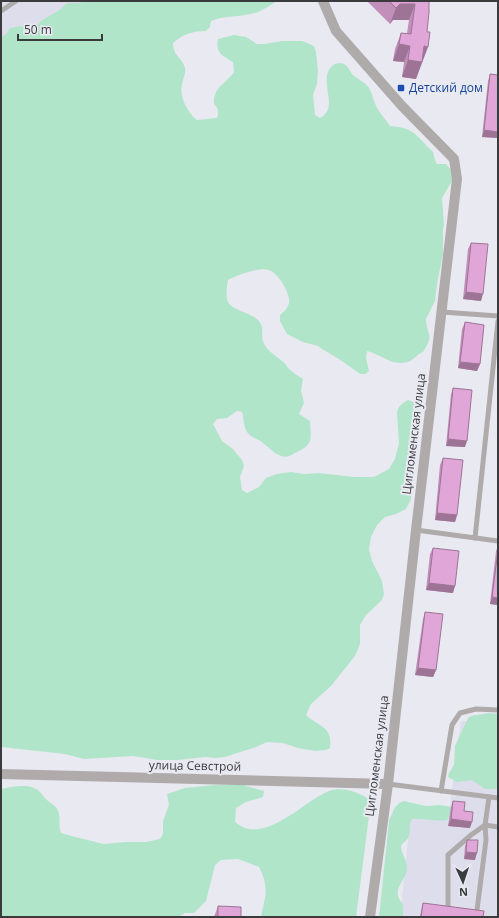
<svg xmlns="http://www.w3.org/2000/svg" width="499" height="918" viewBox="0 0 499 918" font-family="'Open Sans',sans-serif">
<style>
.built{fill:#ddddec}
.green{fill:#b0e5c9}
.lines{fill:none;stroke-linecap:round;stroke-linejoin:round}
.service{stroke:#b0abab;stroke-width:5}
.minor{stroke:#b0abab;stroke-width:10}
.wall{fill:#c18fb9}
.shaded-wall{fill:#9d7496}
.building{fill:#e0a6d7;stroke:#9d7496}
.transit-dot{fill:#1a4fb4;stroke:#e9e9f2;stroke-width:1.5}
.labels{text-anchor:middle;stroke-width:4;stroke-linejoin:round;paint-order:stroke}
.transit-label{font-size:12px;fill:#164399;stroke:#e9e9f2;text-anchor:start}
.street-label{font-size:12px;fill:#3b3b3e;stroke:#e9e9f2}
</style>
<rect width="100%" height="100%" fill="#e9e9f2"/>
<g class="built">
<path d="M 1,1 L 83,1 L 80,3 L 67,3 L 58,11 L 42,20 L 38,24 L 28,28 L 20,26 L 10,28 L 6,34 L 1,37 Z"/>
<path d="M 461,721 L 498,723 L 498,917 L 400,917 L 411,811 L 449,812 Z"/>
</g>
<g class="green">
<path d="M 83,1 L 276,1 C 268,8 256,14 245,15 C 234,17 222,16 211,21 L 210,27 L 206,31 C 193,31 183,34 173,43 C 173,56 182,57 185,68 C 186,74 183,78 182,84 C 179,96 187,112 197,120 L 217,118 C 219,112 219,109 214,104 C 213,87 225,85 234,72 L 233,62 C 222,56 215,52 218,39 L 234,35 L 246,37 L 257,44 L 264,44 L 282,41 L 302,41 L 314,46 L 316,52 L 318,71 L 317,84 L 313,95 L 315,115 L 320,118 C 341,107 316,80 333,65 C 336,63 341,62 344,64 C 348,66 350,71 352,74 C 357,79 365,82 369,88 C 373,95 374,104 379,111 C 382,116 387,121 390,126 C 410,128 412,130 426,145 C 427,147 431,149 433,152 C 434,155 434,159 437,164 L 446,164 L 452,171 L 452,181 L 442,198 L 444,225 L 443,229 L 443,254 L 437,284 L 435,301 L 426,319 C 427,338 435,333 423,352 C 417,354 415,359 410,361 C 393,368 381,354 367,351 L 366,358 L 369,371 L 365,374 L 360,374 L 339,359 L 322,349 L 318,346 L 303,342 L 287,334 L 280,321 L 280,315 C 284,312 288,308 289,303 C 291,294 278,273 269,270 C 260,267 236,275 228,280 C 227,285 226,294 227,299 C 229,311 252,312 259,321 C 265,328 260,336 264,344 C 268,351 276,356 282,361 C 285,363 286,365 288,368 C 292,372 298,376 303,379 L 301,391 L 304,403 L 299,414 L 310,421 C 311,440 314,444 295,453 C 287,458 284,458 275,453 C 271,450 267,446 263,443 C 257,438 249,437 246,430 C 243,424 244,418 242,412 L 237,411 L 227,418 L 217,419 L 213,424 L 222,441 L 233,449 L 242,460 L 244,466 L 240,477 L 242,490 L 247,493 L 259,487 L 266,478 L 277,474 L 291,472 L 304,474 L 318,473 L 355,477 L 374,477 L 389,469 L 395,459 L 399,443 L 397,412 L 399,407 L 403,403 L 408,400 L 413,402 L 417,407 L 420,419 L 415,437 L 411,474 L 411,499 L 406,509 L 396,514 L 385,517 L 377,525 L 371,537 L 369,549 L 372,561 L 382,581 L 384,594 L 382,600 L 366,615 L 360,625 L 360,644 L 355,656 L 331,686 L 311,704 L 306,715 C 319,727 333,726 330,748 L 326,750 L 315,751 L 298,748 L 283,743 L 267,742 L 256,747 L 225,757 L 215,758 L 205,757 L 178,760 L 157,760 L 133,756 L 84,759 L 65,754 L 1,747 L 1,37 L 6,34 L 10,28 L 20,26 L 28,28 L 38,24 L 42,20 L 58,11 L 67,3 L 80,3 Z"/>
<path d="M 489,713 L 498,714 L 498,789 L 485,789 L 472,780 L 457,782 L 448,777 L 449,773 L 454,765 L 455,746 L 468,718 L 471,716 Z"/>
<path d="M 215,785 L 243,785 L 264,791 L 263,797 L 246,802 L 236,808 L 235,822 C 264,847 303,801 329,791 C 342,786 359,792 370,800 L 370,808 L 356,917 L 261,917 C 262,910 264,904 265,898 C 267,887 264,876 259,867 L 238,859 L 221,860 L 215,865 L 206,901 L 194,913 L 185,913 L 178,917 L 1,917 L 1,789 C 13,787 31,782 41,793 C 43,795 44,798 47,800 C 51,804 56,805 58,811 C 61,818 58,825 61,833 L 75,837 L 104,844 L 125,842 L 146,842 L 160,839 L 163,834 L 163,821 L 169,805 L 167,794 L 185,788 Z"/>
<path d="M 404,801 L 426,806 L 441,805 L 451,807 L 453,811 L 447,820 C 435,822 424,818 412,819 C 408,825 411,830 409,836 C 408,840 403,842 401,846 C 401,854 407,859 407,867 C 407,882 389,889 403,904 L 403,917 L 379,917 L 389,821 C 393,812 394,804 404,801 Z"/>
</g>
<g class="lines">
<g class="service">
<path d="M 1,11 L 16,1"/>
<path d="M 442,312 L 498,316"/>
<path d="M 416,530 L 498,541"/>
<path d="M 475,538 L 498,321"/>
<path d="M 388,784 L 498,798"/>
<path d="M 441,791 L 452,725 L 460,713 L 476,709 L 498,710"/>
<path d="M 489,797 L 485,825 L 498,827"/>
<path d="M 448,906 L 448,855 L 471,835 L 485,825"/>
<path d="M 477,910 L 486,840 L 485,825"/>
</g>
<g class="minor">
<path d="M 323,1 L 336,31 L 402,106 L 454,159 L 457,179 L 416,530 L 388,784 L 370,917"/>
<path d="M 1,774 L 388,784"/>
</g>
</g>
<g class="wall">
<path d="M 367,1 L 429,1 L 422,63 L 421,63 L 416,79 L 402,77 L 404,62 L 393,61 L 395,49 L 401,33 L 407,33 L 409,20 L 393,20 L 390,24 Z"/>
<path d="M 490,74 L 498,75 L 498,138 L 482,137 L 488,81 Z"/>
<path d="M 471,243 L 481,301 L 463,299 L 468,249 Z"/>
<path d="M 465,322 L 480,364 L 477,371 L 458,368 L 462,329 Z"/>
<path d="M 453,388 L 465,447 L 446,446 L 451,394 Z"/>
<path d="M 443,458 L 457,515 L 455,522 L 435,520 L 440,465 Z"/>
<path d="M 498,546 L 498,605 L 490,604 L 496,551 Z"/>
<path d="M 433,548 L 453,593 L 426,590 L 430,554 Z"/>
<path d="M 425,612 L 436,670 L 433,677 L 415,675 L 423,619 Z"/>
<path d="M 453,801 L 464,811 L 470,828 L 448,826 L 451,807 Z"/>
<path d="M 467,840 L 475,860 L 464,859 L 465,846 Z"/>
<path d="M 423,903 L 483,917 L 420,917 L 422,906 Z"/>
<path d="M 218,906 L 241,917 L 214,917 Z"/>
</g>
<g class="shaded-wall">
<path d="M 400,4 L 415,4 L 409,20 L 393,20 L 390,24 L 396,8 Z"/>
<path d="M 399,44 L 410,46 L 404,62 L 393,61 Z"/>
<path d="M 424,46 L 428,47 L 416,79 L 402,77 L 408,60 Z"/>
<path d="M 484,130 L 498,132 L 498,138 L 482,137 Z"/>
<path d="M 466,292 L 483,294 L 481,301 L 463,299 Z"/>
<path d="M 460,362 L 480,364 L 477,371 L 458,368 Z"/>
<path d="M 448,439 L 467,441 L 465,447 L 446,446 Z"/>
<path d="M 437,513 L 457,515 L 455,522 L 435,520 Z"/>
<path d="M 429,583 L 455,586 L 453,593 L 426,590 Z"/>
<path d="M 492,597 L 498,598 L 498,605 L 490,604 Z"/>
<path d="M 418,668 L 436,670 L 433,677 L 415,675 Z"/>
<path d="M 451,819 L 472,822 L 470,828 L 448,826 Z"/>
<path d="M 466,852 L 477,853 L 475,860 L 464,859 Z"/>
</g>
<g class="building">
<path d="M 389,1 L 429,1 L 429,12 L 427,32 L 430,32 L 428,47 L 424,46 L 422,62 L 408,60 L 410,46 L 399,44 L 401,33 L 411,34 L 415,4 L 400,4 L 396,8 Z"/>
<path d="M 490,74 L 498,75 L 498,132 L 484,130 Z"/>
<path d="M 471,243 L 488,244 L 483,294 L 466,292 Z"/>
<path d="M 465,322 L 484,325 L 480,364 L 460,362 Z"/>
<path d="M 453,388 L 472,390 L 467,441 L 448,439 Z"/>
<path d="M 443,458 L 463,460 L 457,515 L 437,513 Z"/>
<path d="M 433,548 L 459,551 L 455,586 L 429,583 Z"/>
<path d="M 498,550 L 498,598 L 492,597 Z"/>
<path d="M 425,612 L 443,614 L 436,670 L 418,668 Z"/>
<path d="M 453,801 L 465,802 L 464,811 L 473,812 L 472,822 L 451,819 Z"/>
<path d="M 467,840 L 478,840 L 477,853 L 466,852 Z"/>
<path d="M 423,903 L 484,911 L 483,917 L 421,917 Z"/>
<path d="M 218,906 L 241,907 L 241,917 L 218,917 Z"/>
</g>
<rect class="transit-dot" x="397" y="84" width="8" height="8" rx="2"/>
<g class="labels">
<g class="transit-label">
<text x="409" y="92">Детский дом</text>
</g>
<g class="street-label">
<text transform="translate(414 434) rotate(-83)" y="4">Цигломенская улица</text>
<text transform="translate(377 756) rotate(-83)" y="4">Цигломенская улица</text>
<text transform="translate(195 766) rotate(1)" y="4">улица Севстрой</text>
</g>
</g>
<rect width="499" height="918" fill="none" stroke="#3b3b3e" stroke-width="4"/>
<g transform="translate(463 882) rotate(177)" stroke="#e9e9f2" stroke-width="3" paint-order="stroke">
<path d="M0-3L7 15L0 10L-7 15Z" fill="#3b3b3e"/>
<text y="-6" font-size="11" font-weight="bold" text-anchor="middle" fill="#3b3b3e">N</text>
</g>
<path d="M18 34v6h84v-6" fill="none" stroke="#3b3b3e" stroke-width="2"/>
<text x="24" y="34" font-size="12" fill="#3b3b3e" stroke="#e9e9f2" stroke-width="3" paint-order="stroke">50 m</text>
</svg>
